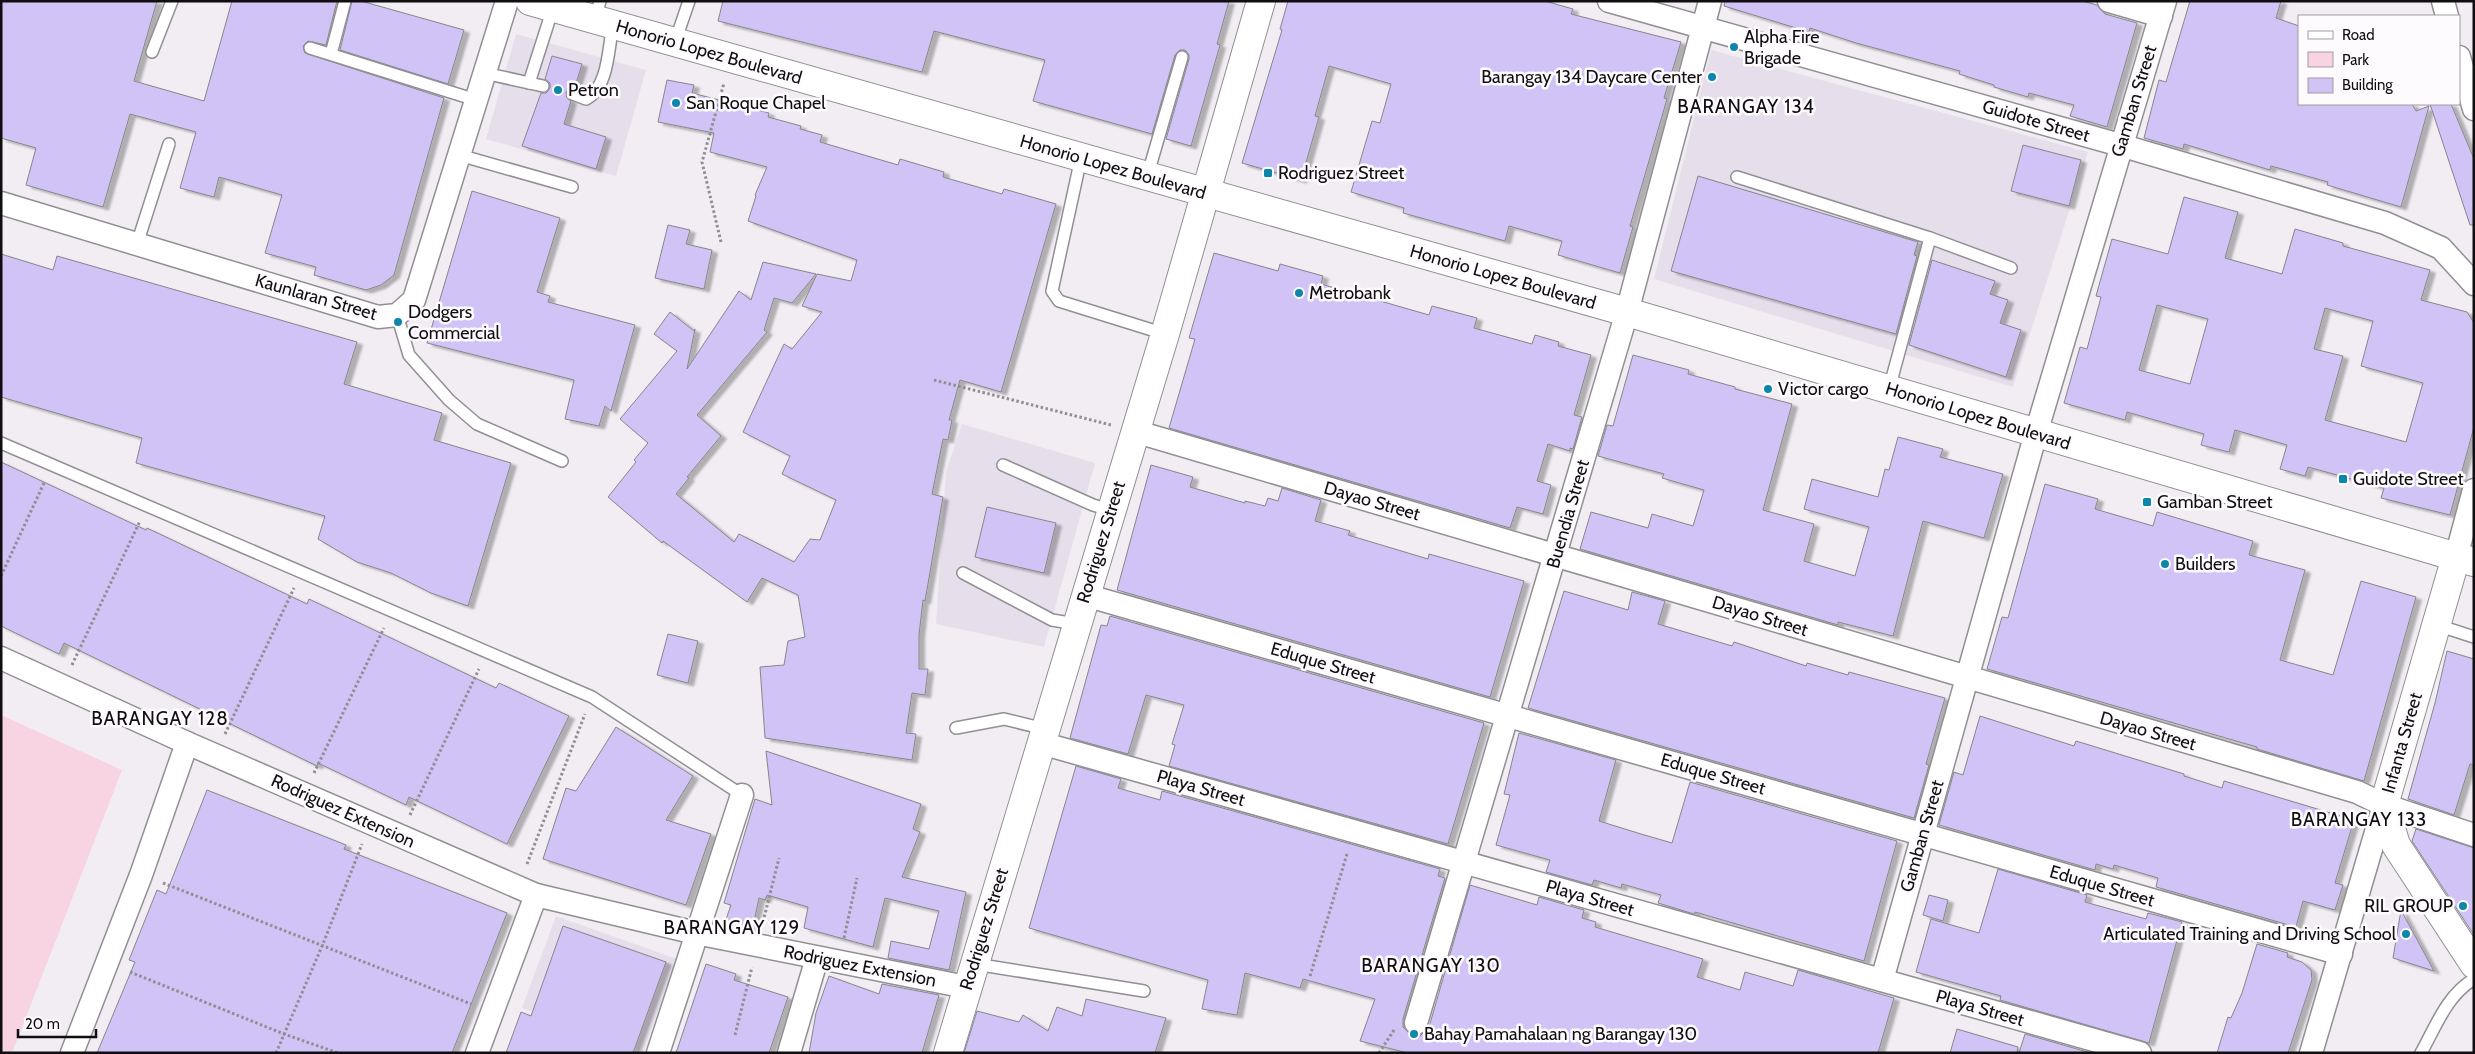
<svg xmlns="http://www.w3.org/2000/svg" width="2475" height="1054" viewBox="0 0 2475 1054" font-family="Cabin,sans-serif">
<style>
.built{fill:#e7deeb}
.green{fill:#f8d3e2}
.building{fill:#d1c3f5;stroke:#87868b;fill-rule:evenodd;filter:url(#shadow)}
.lines{fill:none;stroke-linecap:round;stroke-linejoin:round}
.lane-casing{stroke:#928f94;stroke-width:14}
.street-casing{stroke:#928f94;stroke-width:25}
.secondary-casing{stroke:#928f94;stroke-width:30}
.path{stroke:#918e93;stroke-width:3;stroke-dasharray:2.5 2.5;stroke-linecap:butt}
.lane{stroke:#fff;stroke-width:11}
.street{stroke:#fff;stroke-width:22}
.secondary{stroke:#fff;stroke-width:28}
.poi-dot{fill:#0c86aa;stroke:#fefbff;stroke-width:2}
.labels{text-anchor:middle;stroke-width:5;stroke-linejoin:round;paint-order:stroke}
.poi-label{font-size:18px;fill:#100e10;stroke:#fefbff;text-anchor:start}
.street-label{font-size:18px;fill:#100e10;stroke:#fefbff}
.neighbourhood-label{font-size:19px;letter-spacing:1px;fill:#100e10;stroke:#fefbff}
</style>
<defs>
<filter id="shadow"><feDropShadow dx="5.5" dy="3" stdDeviation="1" flood-color="#0004"/></filter>
</defs>
<rect width="100%" height="100%" fill="#f1edf3"/>
<g class="built">
<path d="M 516,34 L 646,70 L 616,176 L 486,139 Z"/>
<path d="M 1711,50 L 2088,152 L 2013,387 L 1654,279 Z"/>
<path d="M 962,424 L 1095,463 L 1044,647 L 936,624 L 946,472 Z"/>
<path d="M 556,916 L 677,959 L 643,1052 L 522,1008 Z"/>
</g>
<path class="green" d="M 1,715 L 122,770 L 12,1053 L 1,1053 Z"/>
<g class="building">
<path d="M 1,1 L 157,1 L 134,81 L 204,101 L 232,1 L 337,1 L 326,45 L 308,41 L 303,46 L 305,53 L 444,98 L 394,275 L 381,285 L 366,290 L 314,275 L 316,267 L 265,253 L 282,195 L 219,177 L 214,197 L 180,188 L 196,132 L 130,114 L 103,207 L 26,185 L 36,148 L 1,138 Z"/>
<path d="M 352,1 L 361,1 L 464,30 L 448,84 L 340,50 Z"/>
<path d="M 723,1 L 1229,1 L 1217,44 L 1220,45 L 1191,146 L 1166,139 L 1189,59 L 1189,55 L 1185,50 L 1180,50 L 1175,55 L 1152,134 L 1033,101 L 1045,60 L 934,31 L 922,72 L 718,21 Z"/>
<path d="M 1288,1 L 1545,1 L 1573,9 L 1571,14 L 1681,42 L 1664,98 L 1667,99 L 1630,226 L 1633,227 L 1620,273 L 1558,255 L 1562,241 L 1509,226 L 1505,241 L 1403,213 L 1404,208 L 1351,192 L 1372,121 L 1380,123 L 1391,84 L 1329,66 L 1315,116 L 1319,117 L 1301,180 L 1242,163 L 1282,30 L 1280,29 Z"/>
<path d="M 1725,1 L 2082,1 L 2097,5 L 2105,14 L 2137,23 L 2107,127 L 2070,116 L 2074,105 L 2029,93 L 2028,97 L 1994,87 L 1994,85 L 1959,74 L 1960,71 L 1856,43 L 1810,28 L 1809,32 L 1724,6 Z"/>
<path d="M 2190,1 L 2281,1 L 2276,18 L 2299,26 L 2299,104 L 2412,104 L 2416,111 L 2429,106 L 2401,207 L 2327,185 L 2328,182 L 2271,166 L 2270,170 L 2184,144 L 2183,149 L 2144,138 L 2159,80 L 2166,82 Z"/>
<path d="M 552,56 L 582,64 L 575,87 L 569,88 L 566,92 L 567,98 L 571,101 L 564,124 L 606,137 L 596,169 L 522,146 L 541,93 L 546,93 L 550,88 L 550,83 L 545,79 Z"/>
<path d="M 667,80 L 694,85 L 692,93 L 769,113 L 768,117 L 801,126 L 800,129 L 822,135 L 820,142 L 898,165 L 900,159 L 944,172 L 943,177 L 1002,194 L 1004,189 L 1056,204 L 1001,392 L 960,380 L 949,420 L 952,420 L 948,440 L 943,439 L 932,494 L 943,497 L 925,601 L 923,600 L 919,635 L 919,669 L 928,669 L 925,695 L 912,693 L 906,733 L 916,734 L 912,760 L 765,738 L 760,667 L 784,665 L 788,641 L 805,637 L 798,595 L 762,578 L 747,602 L 663,541 L 662,543 L 608,497 L 636,462 L 634,460 L 648,443 L 620,419 L 677,351 L 654,334 L 670,312 L 694,331 L 695,329 L 687,369 L 739,291 L 751,300 L 763,262 L 816,274 L 792,303 L 774,298 L 764,330 L 767,332 L 697,415 L 721,436 L 687,477 L 689,478 L 676,494 L 734,542 L 739,534 L 794,562 L 810,539 L 820,540 L 836,500 L 782,474 L 790,456 L 743,432 L 784,344 L 792,349 L 822,312 L 802,306 L 817,274 L 851,281 L 857,260 L 748,221 L 756,196 L 755,195 L 767,167 L 710,152 L 714,133 L 658,122 Z"/>
<path d="M 2430,104 L 2451,104 L 2474,159 L 2474,225 L 2470,225 Z"/>
<path d="M 2023,145 L 2081,160 L 2069,206 L 2011,191 Z"/>
<path d="M 1698,176 L 1918,242 L 1914,255 L 1917,256 L 1896,334 L 1671,271 Z"/>
<path d="M 472,191 L 560,218 L 537,292 L 550,296 L 548,302 L 635,325 L 611,411 L 605,406 L 599,426 L 565,419 L 574,380 L 427,343 Z"/>
<path d="M 2184,197 L 2238,212 L 2225,258 L 2282,274 L 2295,229 L 2343,243 L 2343,246 L 2430,270 L 2421,300 L 2467,312 L 2474,323 L 2474,427 L 2450,515 L 2381,498 L 2384,488 L 2308,467 L 2305,476 L 2280,469 L 2287,445 L 2235,430 L 2229,452 L 2201,445 L 2204,434 L 2127,412 L 2125,420 L 2064,403 L 2080,347 L 2087,349 L 2101,297 L 2096,296 L 2112,239 L 2168,254 ZM 2157,305 L 2208,319 L 2190,384 L 2139,370 ZM 2325,308 L 2373,321 L 2361,366 L 2423,383 L 2406,442 L 2325,420 L 2343,356 L 2314,349 Z"/>
<path d="M 668,225 L 690,230 L 686,244 L 712,250 L 704,289 L 655,278 Z"/>
<path d="M 1214,253 L 1278,271 L 1280,264 L 1323,276 L 1321,284 L 1429,315 L 1432,306 L 1477,318 L 1474,328 L 1532,344 L 1535,335 L 1559,342 L 1558,346 L 1591,355 L 1574,415 L 1582,417 L 1573,449 L 1570,448 L 1570,451 L 1548,444 L 1537,481 L 1551,485 L 1543,514 L 1517,507 L 1510,528 L 1169,428 L 1195,339 L 1189,338 Z"/>
<path d="M 1,254 L 53,270 L 57,256 L 357,342 L 344,384 L 442,413 L 434,440 L 511,463 L 468,606 L 431,593 L 391,573 L 357,562 L 318,539 L 325,516 L 136,463 L 142,438 L 1,397 Z"/>
<path d="M 1932,260 L 1995,281 L 1990,294 L 2008,300 L 2000,323 L 2021,330 L 2006,377 L 1909,345 Z"/>
<path d="M 1633,355 L 1689,370 L 1688,374 L 1735,387 L 1735,389 L 1792,404 L 1763,510 L 1814,524 L 1804,561 L 1855,576 L 1869,527 L 1804,509 L 1812,479 L 1878,497 L 1885,469 L 1889,470 L 1898,437 L 1943,449 L 1940,457 L 2003,474 L 1984,538 L 1923,521 L 1893,636 L 1838,622 L 1838,625 L 1580,549 L 1591,512 L 1648,528 L 1652,514 L 1693,526 L 1704,490 L 1662,478 L 1664,474 L 1598,456 L 1607,425 L 1613,426 Z"/>
<path d="M 1,462 L 146,530 L 147,528 L 307,604 L 309,599 L 496,688 L 499,683 L 569,716 L 507,844 L 409,797 L 406,805 L 318,763 L 317,766 L 64,643 L 59,654 L 1,626 Z"/>
<path d="M 1151,465 L 1193,477 L 1190,487 L 1245,503 L 1245,501 L 1265,506 L 1268,498 L 1278,501 L 1282,488 L 1321,500 L 1315,521 L 1350,531 L 1348,535 L 1428,559 L 1429,554 L 1524,581 L 1490,697 L 1117,590 Z"/>
<path d="M 2045,484 L 2098,499 L 2095,509 L 2153,526 L 2157,512 L 2253,541 L 2249,555 L 2305,570 L 2280,660 L 2333,675 L 2361,581 L 2416,597 L 2364,781 L 2257,749 L 2257,747 L 1987,669 L 2002,617 L 2008,618 Z"/>
<path d="M 987,507 L 1056,523 L 1044,573 L 975,557 Z"/>
<path d="M 1564,591 L 1628,610 L 1632,592 L 1665,601 L 1658,624 L 1732,646 L 1734,642 L 1806,666 L 1807,663 L 1848,675 L 1849,672 L 1945,698 L 1926,764 L 1929,765 L 1914,818 L 1528,708 Z"/>
<path d="M 1110,616 L 1484,723 L 1448,844 L 1169,766 L 1175,745 L 1172,744 L 1184,705 L 1146,695 L 1128,754 L 1070,738 L 1101,625 L 1107,626 Z"/>
<path d="M 668,634 L 698,641 L 688,683 L 657,675 Z"/>
<path d="M 2447,651 L 2474,659 L 2474,765 L 2470,764 L 2454,815 L 2408,799 L 2435,703 Z"/>
<path d="M 1980,716 L 2074,746 L 2076,741 L 2184,774 L 2184,776 L 2222,788 L 2224,781 L 2354,820 L 2335,883 L 2343,885 L 2335,910 L 2303,901 L 2296,927 L 2156,887 L 2158,878 L 2114,865 L 2113,869 L 2096,864 L 2095,870 L 1939,825 L 1954,772 L 1963,775 Z"/>
<path d="M 616,727 L 693,776 L 666,820 L 711,834 L 686,905 L 543,859 L 566,788 L 576,791 Z"/>
<path d="M 1519,733 L 1616,760 L 1599,821 L 1641,834 L 1672,843 L 1690,782 L 1897,841 L 1864,961 L 1695,912 L 1694,914 L 1658,903 L 1661,895 L 1622,884 L 1621,888 L 1594,880 L 1592,885 L 1546,872 L 1550,860 L 1496,845 L 1510,795 L 1504,794 Z"/>
<path d="M 766,751 L 921,804 L 913,829 L 920,832 L 902,877 L 966,892 L 949,970 L 888,958 L 891,941 L 929,949 L 939,911 L 885,898 L 873,947 L 804,928 L 808,907 L 767,895 L 765,900 L 759,898 L 752,931 L 724,925 L 731,905 L 724,903 L 755,799 L 772,805 Z"/>
<path d="M 1076,766 L 1121,779 L 1118,788 L 1160,800 L 1162,791 L 1440,869 L 1438,876 L 1445,878 L 1403,1019 L 1403,1027 L 1412,1035 L 1420,1036 L 1429,1027 L 1470,885 L 1537,905 L 1539,897 L 1584,910 L 1582,918 L 1596,922 L 1595,927 L 1703,959 L 1697,977 L 1740,990 L 1745,972 L 1793,986 L 1798,970 L 1894,998 L 1878,1053 L 1408,1053 L 1360,1041 L 1375,999 L 1303,979 L 1300,988 L 1245,973 L 1237,1015 L 1202,1009 L 1208,980 L 1029,928 Z"/>
<path d="M 207,790 L 346,845 L 344,849 L 507,913 L 452,1053 L 97,1053 L 135,962 L 129,960 L 157,890 L 166,894 Z"/>
<path d="M 2416,829 L 2474,848 L 2474,935 L 2412,841 Z"/>
<path d="M 1998,869 L 2087,895 L 2085,902 L 2146,919 L 2148,913 L 2182,922 L 2149,1043 L 2000,1000 L 2001,996 L 1916,972 L 1931,919 L 1979,933 Z"/>
<path d="M 1929,895 L 1948,900 L 1943,921 L 1923,915 Z"/>
<path d="M 2401,910 L 2434,971 L 2393,958 Z"/>
<path d="M 563,926 L 666,962 L 633,1053 L 506,1053 L 521,1012 L 531,1016 Z"/>
<path d="M 2257,944 L 2288,953 L 2287,957 L 2302,962 L 2311,970 L 2312,980 L 2288,1053 L 2217,1053 L 2228,1017 L 2231,1018 L 2242,993 Z"/>
<path d="M 706,964 L 736,974 L 734,980 L 788,997 L 769,1053 L 676,1053 Z"/>
<path d="M 829,976 L 879,994 L 882,984 L 939,995 L 922,1053 L 809,1053 L 816,1013 Z"/>
<path d="M 1086,999 L 1166,1018 L 1155,1053 L 964,1053 L 977,1011 L 1019,1022 L 1023,1015 L 1048,1031 L 1057,1007 L 1082,1016 Z"/>
<path d="M 1957,1029 L 2018,1047 L 2017,1053 L 1950,1053 Z"/>
<path d="M 2025,1034 L 2091,1053 L 2019,1053 Z"/>
</g>
<g class="lines">
<defs>
<g id="lane">
<path d="M 595,20 L 600,1"/>
<path d="M 675,42 L 689,1"/>
<path d="M 310,48 L 476,100"/>
<path d="M 152,52 L 172,1"/>
<path d="M 331,54 L 345,1"/>
<path d="M 484,73 L 543,86"/>
<path d="M 529,83 L 553,8"/>
<path d="M 573,94 L 586,99 C 609,87 608,48 613,25"/>
<path d="M 459,155 L 572,187"/>
<path d="M 1081,158 L 1052,291 L 1059,301 L 1165,334"/>
<path d="M 1147,177 L 1182,57"/>
<path d="M 1737,177 L 1930,238 L 1889,389"/>
<path d="M 1930,238 L 2011,268"/>
<path d="M 137,244 L 169,144"/>
<path d="M 397,315 L 409,355 L 449,400 L 477,424 L 562,461"/>
<path d="M 1,443 L 592,697 L 742,795"/>
<path d="M 1003,465 L 1093,505 L 1110,510"/>
<path d="M 963,573 L 1052,620 L 1076,624"/>
<path d="M 2437,625 L 2474,637"/>
<path d="M 956,728 L 1004,719 L 1045,729"/>
<path d="M 975,964 L 1144,991"/>
<path d="M 2421,1053 C 2436,1026 2447,995 2474,979"/>
</g>
<g id="street">
<path d="M 1609,1 L 2120,145 L 2385,223 L 2441,248 L 2474,284"/>
<path d="M 2109,1 L 2161,16"/>
<path d="M 2443,1 L 2447,16"/>
<path d="M 2459,57 L 2474,109"/>
<path d="M 1,203 L 378,317 L 397,315 L 414,300 L 507,1"/>
<path d="M 1134,431 L 2357,792 L 2384,805 L 2474,835"/>
<path d="M 2456,557 L 2474,490"/>
<path d="M 1085,595 L 2341,954"/>
<path d="M 1,658 L 187,743 L 536,895 L 696,933 L 966,987"/>
<path d="M 1041,743 L 2140,1053"/>
<path d="M 1882,980 L 2036,433 L 2165,1"/>
<path d="M 1416,1023 L 1627,312 L 1710,1"/>
<path d="M 72,1053 L 141,875 L 187,743"/>
<path d="M 477,1053 L 536,895"/>
<path d="M 658,1053 L 742,795"/>
<path d="M 789,1053 L 817,958"/>
<path d="M 2311,1053 L 2384,805"/>
</g>
<g id="secondary">
<path d="M 530,1 L 1627,312 L 2474,562"/>
<path d="M 2456,557 L 2384,805 L 2396,845 L 2474,964"/>
<path d="M 948,1053 L 1165,334 L 1261,1"/>
</g>
</defs>
<use href="#lane" class="lane-casing"/>
<use href="#street" class="street-casing"/>
<use href="#secondary" class="secondary-casing"/>
<g class="path">
<path d="M 721,242 L 702,162 L 724,83"/>
<path d="M 934,380 L 1111,425"/>
<path d="M 1,576 L 44,483"/>
<path d="M 72,665 L 140,521"/>
<path d="M 225,734 L 294,588"/>
<path d="M 314,773 L 384,628"/>
<path d="M 410,815 L 479,669"/>
<path d="M 527,864 L 585,714"/>
<path d="M 163,883 L 471,1004"/>
<path d="M 763,922 L 779,858"/>
<path d="M 844,938 L 857,878"/>
<path d="M 130,972 L 284,1034 L 338,1053"/>
<path d="M 1310,976 L 1347,854"/>
<path d="M 735,1035 L 752,967"/>
<path d="M 276,1053 L 323,944 L 362,844"/>
<path d="M 1379,1053 L 1394,1030"/>
</g>
<use href="#lane" class="lane"/>
<use href="#street" class="street"/>
<use href="#secondary" class="secondary"/>
</g>
<g class="poi-dot">
<circle cx="1734" cy="47" r="5"/>
<circle cx="1712" cy="77" r="5"/>
<circle cx="558" cy="90" r="5"/>
<circle cx="676" cy="103" r="5"/>
<rect x="1263" y="168" width="10" height="10" rx="2.5"/>
<circle cx="1299" cy="293" r="5"/>
<circle cx="398" cy="322" r="5"/>
<circle cx="1768" cy="389" r="5"/>
<rect x="2338" y="474" width="10" height="10" rx="2.5"/>
<rect x="2142" y="497" width="10" height="10" rx="2.5"/>
<circle cx="2165" cy="564" r="5"/>
<circle cx="2463" cy="906" r="5"/>
<circle cx="2406" cy="934" r="5"/>
<circle cx="1414" cy="1034" r="5"/>
</g>
<g class="labels">
<g class="poi-label">
<text x="1744" y="43">Alpha Fire<tspan x="1744" dy="21">Brigade</tspan></text>
<text x="1702" y="83" text-anchor="end">Barangay 134 Daycare Center</text>
<text x="568" y="96">Petron</text>
<text x="686" y="109">San Roque Chapel</text>
<text x="1278" y="179">Rodriguez Street</text>
<text x="1309" y="299">Metrobank</text>
<text x="408" y="318">Dodgers<tspan x="408" dy="21">Commercial</tspan></text>
<text x="1778" y="395">Victor cargo</text>
<text x="2353" y="485">Guidote Street</text>
<text x="2157" y="508">Gamban Street</text>
<text x="2175" y="570">Builders</text>
<text x="2453" y="912" text-anchor="end">RIL GROUP</text>
<text x="2396" y="940" text-anchor="end">Articulated Training and Driving School</text>
<text x="1424" y="1040">Bahay Pamahalaan ng Barangay 130</text>
</g>
<g class="street-label">
<text transform="translate(709 52) rotate(16)" y="6">Honorio Lopez Boulevard</text>
<text transform="translate(2134 101) rotate(-73)" y="6">Gamban Street</text>
<text transform="translate(2036 121) rotate(16)" y="6">Guidote Street</text>
<text transform="translate(1113 167) rotate(16)" y="6">Honorio Lopez Boulevard</text>
<text transform="translate(1503 277) rotate(16)" y="6">Honorio Lopez Boulevard</text>
<text transform="translate(316 297) rotate(16)" y="6">Kaunlaran Street</text>
<text transform="translate(1978 416) rotate(17)" y="6">Honorio Lopez Boulevard</text>
<text transform="translate(1372 501) rotate(16)" y="6">Dayao Street</text>
<text transform="translate(1568 514) rotate(-74)" y="6">Buendia Street</text>
<text transform="translate(1101 542) rotate(-73)" y="6">Rodriguez Street</text>
<text transform="translate(1760 616) rotate(17)" y="6">Dayao Street</text>
<text transform="translate(1323 663) rotate(16)" y="6">Eduque Street</text>
<text transform="translate(2148 731) rotate(16)" y="6">Dayao Street</text>
<text transform="translate(2402 743) rotate(-74)" y="6">Infanta Street</text>
<text transform="translate(1713 774) rotate(16)" y="6">Eduque Street</text>
<text transform="translate(1201 788) rotate(16)" y="6">Playa Street</text>
<text transform="translate(343 811) rotate(24)" y="6">Rodriguez Extension</text>
<text transform="translate(1922 836) rotate(-74)" y="6">Gamban Street</text>
<text transform="translate(2102 886) rotate(16)" y="6">Eduque Street</text>
<text transform="translate(1590 898) rotate(16)" y="6">Playa Street</text>
<text transform="translate(984 929) rotate(-73)" y="6">Rodriguez Street</text>
<text transform="translate(860 966) rotate(11)" y="6">Rodriguez Extension</text>
<text transform="translate(1980 1008) rotate(16)" y="6">Playa Street</text>
</g>
<g class="neighbourhood-label">
<text x="1746" y="113">BARANGAY 134</text>
<text x="160" y="725">BARANGAY 128</text>
<text x="2359" y="826">BARANGAY 133</text>
<text x="732" y="934">BARANGAY 129</text>
<text x="1431" y="972">BARANGAY 130</text>
</g>
</g>
<rect width="2475" height="1054" fill="none" stroke="#100e10" stroke-width="5"/>
<rect x="2298" y="15" width="162" height="90" fill="#fefbff" stroke="#9f9c9f"/>
<rect x="2308" y="31" width="25" height="8" fill="#ffffff" stroke="#9f9c9f"/>
<text x="2342" y="40" font-size="15" fill="#100e10">Road</text>
<rect x="2308" y="52" width="25" height="15" fill="#f8d3e2" stroke="#9f9c9f"/>
<text x="2342" y="65" font-size="15" fill="#100e10">Park</text>
<rect x="2308" y="78" width="25" height="15" fill="#d1c3f5" stroke="#9f9c9f"/>
<text x="2342" y="90" font-size="15" fill="#100e10">Building</text>
<path d="M18 1029v8h78v-8" fill="none" stroke="#100e10" stroke-width="2.5"/>
<text x="25" y="1029" font-size="15" fill="#100e10" stroke="#fefbff" stroke-width="4" paint-order="stroke">20 m</text>
</svg>
